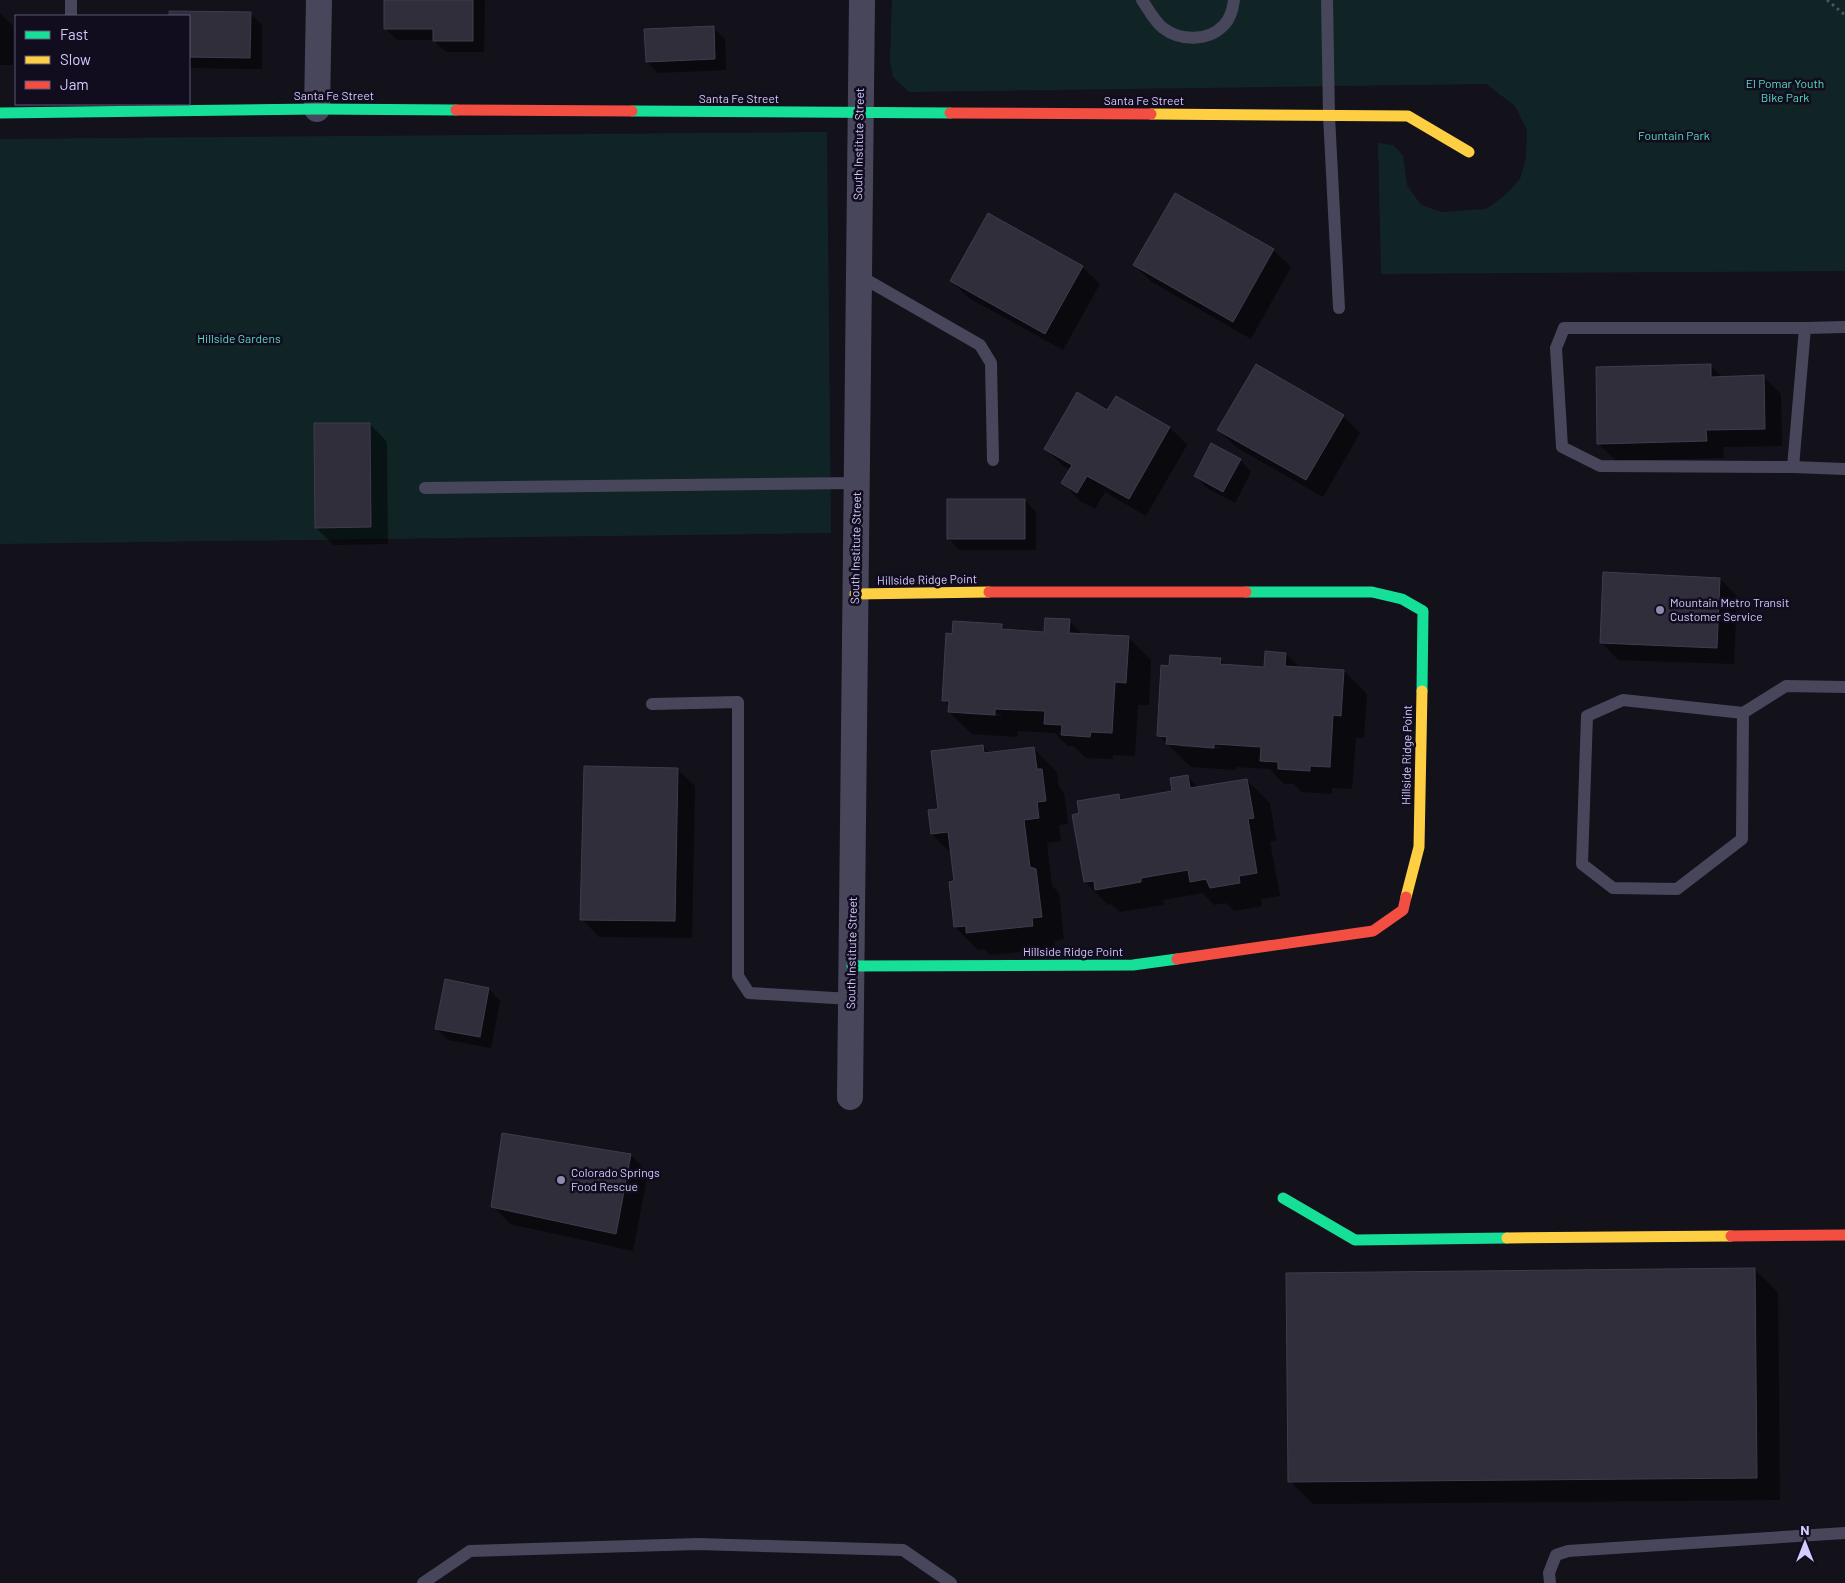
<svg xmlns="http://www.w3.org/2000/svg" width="1845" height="1583" viewBox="0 0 1845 1583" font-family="Barlow,sans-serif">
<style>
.green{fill:#102426}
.shadow{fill:#0007;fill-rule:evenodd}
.building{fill:#312e3c;stroke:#403b4e}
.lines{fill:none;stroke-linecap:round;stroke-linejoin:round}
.path{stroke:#4b5866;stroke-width:3;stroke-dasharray:2.5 4;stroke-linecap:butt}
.lane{stroke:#48465b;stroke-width:12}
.street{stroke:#48465b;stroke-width:26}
.fast{stroke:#16e098;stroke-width:11}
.slow{stroke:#ffcf43;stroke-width:11}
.jam{stroke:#f24e42;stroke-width:11}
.poi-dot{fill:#908aae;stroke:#110d1e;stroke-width:2}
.labels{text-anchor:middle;stroke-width:5;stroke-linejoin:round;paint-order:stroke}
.park-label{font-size:12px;fill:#5adbc1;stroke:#110d1e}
.street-label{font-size:12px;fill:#d4cbfe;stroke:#110d1e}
.poi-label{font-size:12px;fill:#d4cbfe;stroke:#110d1e;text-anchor:start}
</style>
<rect width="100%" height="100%" fill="#13111a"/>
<g class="green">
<path d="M 892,0 L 1845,0 L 1845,271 L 1381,274 L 1378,143 L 1393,145 L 1403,155 L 1407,185 L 1421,205 L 1442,212 L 1486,209 L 1504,196 L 1520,179 L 1526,157 L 1527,130 L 1515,106 L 1486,84 L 909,92 L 893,77 L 890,61 Z"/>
<path d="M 827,132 L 831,533 L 0,544 L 0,139 Z"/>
</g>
<g class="shadow">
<path d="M 386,0 L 485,0 L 484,52 L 446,52 L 433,40 L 397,40 L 385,28 Z"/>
<path d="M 171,12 L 250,13 L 262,25 L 262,69 L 189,68 L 189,16 L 171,16 Z"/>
<path d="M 0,13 L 13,26 L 13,65 L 0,65 Z"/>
<path d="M 713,28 L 725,39 L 726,70 L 658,73 L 647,62 Z"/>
<path d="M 1273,250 L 1291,267 L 1251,339 L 1152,282 L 1134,265 Z"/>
<path d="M 1082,267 L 1100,284 L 1063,350 L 969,298 L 951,281 Z"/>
<path d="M 1710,365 L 1722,377 L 1763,376 L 1781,394 L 1782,446 L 1723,447 L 1724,458 L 1616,461 L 1599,444 Z"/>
<path d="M 1108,411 L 1170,428 L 1187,445 L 1146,516 L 1105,492 L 1095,509 L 1080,501 L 1063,483 L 1070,470 L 1063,466 L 1046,449 Z"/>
<path d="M 1343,416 L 1360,433 L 1323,497 L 1236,447 L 1219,430 Z"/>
<path d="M 370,424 L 387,442 L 388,544 L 334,545 L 316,528 Z"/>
<path d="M 1240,460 L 1251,472 L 1235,503 L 1207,488 L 1195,476 Z"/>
<path d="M 1025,500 L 1036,512 L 1036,550 L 960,550 L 948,538 Z"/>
<path d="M 1720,579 L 1737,596 L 1734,664 L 1618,660 L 1601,642 Z"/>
<path d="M 1069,621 L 1083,635 L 1128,637 L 1151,660 L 1149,705 L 1138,705 L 1135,756 L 1113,755 L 1113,759 L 1086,758 L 1074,746 L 1068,746 L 1055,733 L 1018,731 L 1017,737 L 972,734 L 949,712 L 950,707 L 943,700 L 953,635 L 1002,625 L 1008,631 L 1045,633 ZM 965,712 L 1001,714 L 1001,716 L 965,714 Z"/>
<path d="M 1286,654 L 1300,668 L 1344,671 L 1367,694 L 1364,738 L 1356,738 L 1352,789 L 1332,788 L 1332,794 L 1302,792 L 1294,784 L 1284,784 L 1270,769 L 1236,767 L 1236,770 L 1191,767 L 1158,735 L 1171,667 L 1220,659 L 1227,666 L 1265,668 ZM 1180,744 L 1220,747 L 1220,749 L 1180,747 Z"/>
<path d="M 983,746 L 990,754 L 1034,749 L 1057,772 L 1059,787 L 1064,793 L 1068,824 L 1059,825 L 1061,841 L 1047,843 L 1052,886 L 1059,893 L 1064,939 L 1054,941 L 1055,948 L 990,955 L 984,949 L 978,950 L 955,927 L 955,882 L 952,854 L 932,834 L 939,810 Z"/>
<path d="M 677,769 L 695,786 L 692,938 L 599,937 L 582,919 Z"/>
<path d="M 1188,777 L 1199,788 L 1247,780 L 1270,803 L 1276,840 L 1270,842 L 1280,896 L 1261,899 L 1262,906 L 1234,911 L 1226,903 L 1214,905 L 1203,893 L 1163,900 L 1164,905 L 1120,912 L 1111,904 L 1108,905 L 1085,882 L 1119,795 L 1123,800 L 1174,792 Z"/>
<path d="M 489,989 L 500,1001 L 491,1048 L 448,1040 L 436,1028 Z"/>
<path d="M 631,1155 L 648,1173 L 633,1251 L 510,1224 L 493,1206 Z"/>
<path d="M 1755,1270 L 1778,1292 L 1780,1500 L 1313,1504 L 1290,1481 Z"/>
</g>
<g class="building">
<path d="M 384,0 L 473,0 L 473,41 L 433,41 L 433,29 L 384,29 Z"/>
<path d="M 169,11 L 251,12 L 250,58 L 189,57 L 189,16 L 169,16 Z"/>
<path d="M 714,26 L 715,59 L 646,62 L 644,29 Z"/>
<path d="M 1175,193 L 1274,249 L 1233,322 L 1133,265 Z"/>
<path d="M 988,213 L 1083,266 L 1045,334 L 950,281 Z"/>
<path d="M 1256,364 L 1344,415 L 1306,480 L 1217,430 Z"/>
<path d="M 1711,364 L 1711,377 L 1764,375 L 1765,429 L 1706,430 L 1707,441 L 1597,444 L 1596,367 Z"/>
<path d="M 1077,392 L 1107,410 L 1116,396 L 1170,427 L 1129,499 L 1087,476 L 1077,493 L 1061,483 L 1072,465 L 1044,449 Z"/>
<path d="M 314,423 L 370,423 L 371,527 L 315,528 Z"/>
<path d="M 1211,443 L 1241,459 L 1223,492 L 1194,476 Z"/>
<rect x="947" y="499" width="78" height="40"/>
<path d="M 1603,572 L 1720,578 L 1717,648 L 1600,643 Z"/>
<path d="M 1045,618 L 1070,619 L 1069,633 L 1129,636 L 1126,683 L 1115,682 L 1112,733 L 1091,732 L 1090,737 L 1061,735 L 1062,725 L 1044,724 L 1045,711 L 995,709 L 995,715 L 948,712 L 949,701 L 942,701 L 946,633 L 952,634 L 953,621 L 1002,624 L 1002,629 L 1044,632 Z"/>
<path d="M 1265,651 L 1286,653 L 1285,666 L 1344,670 L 1341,716 L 1333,715 L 1330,767 L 1310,766 L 1310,771 L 1278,769 L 1278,762 L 1260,761 L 1261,747 L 1214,744 L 1214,748 L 1166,744 L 1167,737 L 1157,736 L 1161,665 L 1169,666 L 1170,655 L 1221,658 L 1220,664 L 1264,667 Z"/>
<path d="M 983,745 L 984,753 L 1034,747 L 1037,769 L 1042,769 L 1046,801 L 1037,802 L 1039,818 L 1024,820 L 1030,867 L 1036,869 L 1042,917 L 1032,918 L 1033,926 L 966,933 L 966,926 L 954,927 L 949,882 L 954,881 L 948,832 L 931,834 L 928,810 L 938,809 L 931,751 Z"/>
<path d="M 584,766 L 678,768 L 675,921 L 580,920 Z"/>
<path d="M 1188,775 L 1190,788 L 1247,779 L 1254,818 L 1248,819 L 1257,873 L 1239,876 L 1240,883 L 1210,888 L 1206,879 L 1190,882 L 1188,870 L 1141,878 L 1141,882 L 1095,890 L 1094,881 L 1084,882 L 1072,815 L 1079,813 L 1077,801 L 1119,794 L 1120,800 L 1172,791 L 1170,778 Z"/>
<path d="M 445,979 L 489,988 L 480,1037 L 435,1029 Z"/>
<path d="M 502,1133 L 631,1154 L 616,1234 L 491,1207 Z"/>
<path d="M 1755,1268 L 1757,1478 L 1288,1482 L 1286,1273 Z"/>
</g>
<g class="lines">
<path class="path" d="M 1827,0 L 1845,15"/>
<g class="lane">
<path d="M 1142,0 C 1148,9 1155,22 1163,28 C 1180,41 1208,42 1224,25 C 1230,19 1233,8 1234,0"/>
<path d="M 1327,0 L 1329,116 L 1339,308"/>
<path d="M 71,16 L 71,0"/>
<path d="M 858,275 L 980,345 L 991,363 L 993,460"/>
<path d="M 1845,327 L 1805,328 L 1793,467 L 1845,469"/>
<path d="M 1793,467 L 1600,466 L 1562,447 L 1556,348 L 1564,328 L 1805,328"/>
<path d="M 425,488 L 856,483"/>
<path d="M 652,704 L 738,702 L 738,976 L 749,993 L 851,999"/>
<path d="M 1743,713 L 1742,839 L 1677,889 L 1613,888 L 1582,864 L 1587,716 L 1623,700 L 1743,713 L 1786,686 L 1845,687"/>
<path d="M 423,1583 L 470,1551 L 698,1544 L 903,1550 L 951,1583"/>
<path d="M 1550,1583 L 1549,1573 L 1556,1555 L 1568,1551 L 1845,1533"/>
</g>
<g class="street">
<path d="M 317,109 L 319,0"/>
<path d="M 850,1097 L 862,0"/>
</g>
<g class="fast">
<path d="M 632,111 L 950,113"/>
<path d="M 0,113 L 317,109 L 456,110"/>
<path d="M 1246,592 L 1372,592 L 1402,599 L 1423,611 L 1422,691"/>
<path d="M 852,966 L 1133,965 L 1177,959"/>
<path d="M 1283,1198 L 1355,1240 L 1507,1238"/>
</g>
<g class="slow">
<path d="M 1151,114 L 1408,116 L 1469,152"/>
<path d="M 855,594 L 989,592"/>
<path d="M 1406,897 L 1419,847 L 1422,691"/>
<path d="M 1507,1238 L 1731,1236"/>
</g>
<g class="jam">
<path d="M 456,110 L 632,111"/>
<path d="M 950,113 L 1151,114"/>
<path d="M 989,592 L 1246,592"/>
<path d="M 1177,959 L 1373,931 L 1403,910 L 1406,897"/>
<path d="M 1731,1236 L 1845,1235"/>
</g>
</g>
<g class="poi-dot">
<circle cx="1660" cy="610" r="5"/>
<circle cx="561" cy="1180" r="5"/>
</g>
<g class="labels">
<g class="park-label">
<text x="1785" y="88">El Pomar Youth<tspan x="1785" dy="14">Bike Park</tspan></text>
<text x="1674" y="140">Fountain Park</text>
<text x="239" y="343">Hillside Gardens</text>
</g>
<g class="street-label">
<text x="334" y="100">Santa Fe Street</text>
<text x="739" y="103">Santa Fe Street</text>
<text x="1144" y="105">Santa Fe Street</text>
<text transform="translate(859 144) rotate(-89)" y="4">South Institute Street</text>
<text transform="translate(856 548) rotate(-89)" y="4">South Institute Street</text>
<text transform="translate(927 580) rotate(-1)" y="4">Hillside Ridge Point</text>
<text transform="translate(1407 755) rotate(-89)" y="4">Hillside Ridge Point</text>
<text x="1073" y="956">Hillside Ridge Point</text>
<text transform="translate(852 953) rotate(-89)" y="4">South Institute Street</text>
</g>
<g class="poi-label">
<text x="1670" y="607">Mountain Metro Transit<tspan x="1670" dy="14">Customer Service</tspan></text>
<text x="571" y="1177">Colorado Springs<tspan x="571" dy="14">Food Rescue</tspan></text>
</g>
</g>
<rect x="15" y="15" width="175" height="90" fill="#110d1e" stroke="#5f5978"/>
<rect x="25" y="31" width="25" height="8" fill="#16e098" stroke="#5f5978"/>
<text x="60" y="40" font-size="15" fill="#d4cbfe">Fast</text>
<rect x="25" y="56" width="25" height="8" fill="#ffcf43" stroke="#5f5978"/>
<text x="60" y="65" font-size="15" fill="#d4cbfe">Slow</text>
<rect x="25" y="81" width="25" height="8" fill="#f24e42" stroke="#5f5978"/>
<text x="60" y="90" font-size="15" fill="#d4cbfe">Jam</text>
<g transform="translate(1805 1543)" stroke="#110d1e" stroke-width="4" paint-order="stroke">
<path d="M0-4L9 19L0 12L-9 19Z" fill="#d4cbfe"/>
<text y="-8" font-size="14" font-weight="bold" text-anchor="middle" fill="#d4cbfe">N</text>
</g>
</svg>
